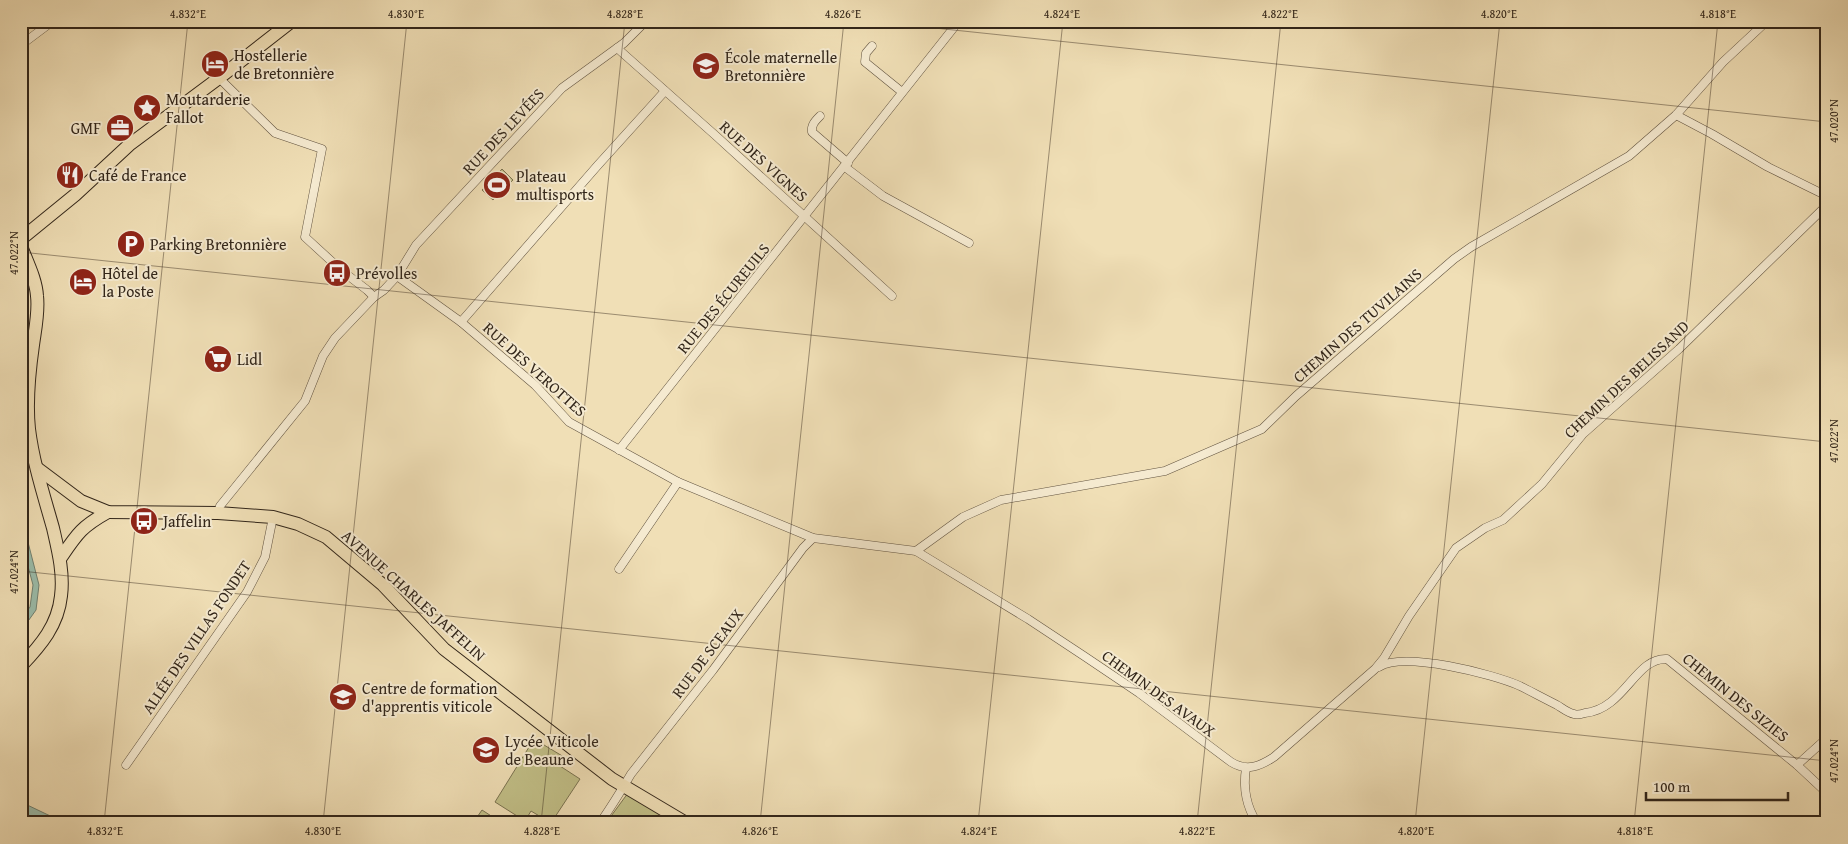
<svg xmlns="http://www.w3.org/2000/svg" width="1848" height="844" viewBox="0 0 1848 844" font-family="'Gentium Book Plus',serif">
<style>
.green{fill:#c2c088;stroke:#7a7351}
.water{fill:#9bbdab;stroke:#718171}
.lines{fill:none;stroke-linecap:round;stroke-linejoin:round}
.minor-casing{stroke:#625441;stroke-width:9}
.primary-casing{stroke:#32261a;stroke-width:14}
.minor{stroke:#f5ead0;stroke-width:8}
.primary{stroke:#f0dfb6;stroke-width:12}
.ticks{fill:none;stroke:#32261a;stroke-width:1;stroke-opacity:0.45}
.labels{text-anchor:middle;stroke-width:4;stroke-linejoin:round;paint-order:stroke}
.poi-label{font-size:16px;fill:#32261a;stroke:#f5ead0;text-anchor:start}
.street-label{font-size:16px;fill:#32261a;stroke:#f5ead0}
.neatline{fill:none;stroke:#32261a;stroke-width:2}
.ticks-label{font-size:12px;text-anchor:middle;fill:#32261a}
</style>
<rect width="100%" height="100%" fill="#f0dfb6"/>
<filter id="stains"><feTurbulence type="fractalNoise" baseFrequency=".004" numOctaves="4"/><feColorMatrix values="0 0 0 0 .2 0 0 0 0 .09 0 0 0 0 .02 0 0 0 .5 -.17"/></filter>
<radialGradient id="worn" r=".72"><stop offset=".6" stop-color="#630" stop-opacity="0"/><stop offset="1" stop-color="#630" stop-opacity=".3"/></radialGradient>
<g class="green">
<path d="M 502,169 L 513,180 L 493,200 L 482,190 Z"/>
<path d="M 534,739 L 564,757 L 560,766 L 580,779 L 551,823 L 531,811 L 525,821 L 495,802 Z"/>
<path d="M 628,793 L 677,823 L 606,823 Z"/>
<path d="M 482,810 L 502,823 L 473,823 Z"/>
</g>
<g class="water">
<path d="M 21,515 L 39,585 L 36,610 L 21,631 L 21,619 L 30,607 L 33,585 L 21,540 Z"/>
<path d="M 21,802 L 65,823 L 21,823 Z"/>
</g>
<g class="lines">
<defs>
<g id="minor">
<path d="M 21,45 L 53,21"/>
<path d="M 872,46 L 866,53 L 865,62 L 902,92"/>
<path d="M 617,48 L 715,135 L 892,296"/>
<path d="M 219,78 L 275,133 L 322,149 L 305,237 L 341,270 L 367,290 L 374,297"/>
<path d="M 1676,115 L 1712,134 L 1768,167 L 1827,196"/>
<path d="M 820,116 C 815,121 811,125 812,132 L 848,163"/>
<path d="M 845,167 L 883,196 L 969,243"/>
<path d="M 397,276 L 461,322 L 535,385 L 569,422 L 678,482 L 813,538 L 916,551 L 1028,619 L 1084,656 L 1139,693 L 1231,762 C 1247,772 1260,766 1274,757 L 1375,669 L 1384,658 L 1409,616 L 1456,548 L 1485,528 L 1503,520 L 1542,484 L 1583,434 L 1679,349 L 1827,205"/>
<path d="M 461,322 L 598,165 L 665,91"/>
<path d="M 619,450 L 959,21"/>
<path d="M 218,513 L 220,506 L 305,401 L 323,356 L 335,338 L 374,297 L 384,290 L 397,276 L 416,245 L 562,88 L 624,43 L 646,21"/>
<path d="M 916,551 L 963,517 L 1001,500 L 1165,471 L 1262,429 L 1296,396 L 1454,259 L 1471,247 L 1629,156 L 1676,115 L 1723,62 L 1767,21"/>
<path d="M 619,569 L 678,482"/>
<path d="M 1379,667 C 1404,651 1493,674 1520,686 C 1532,692 1545,699 1557,705 C 1562,708 1568,713 1574,714 C 1577,715 1582,714 1585,713 C 1625,709 1635,657 1667,659 L 1797,765 L 1827,793"/>
<path d="M 126,765 L 247,592 L 265,557 L 273,517"/>
<path d="M 1797,765 L 1827,738"/>
<path d="M 1246,768 C 1243,787 1246,806 1257,823"/>
<path d="M 600,823 C 611,807 621,791 631,774 L 713,670 L 803,548 L 813,538"/>
</g>
<g id="primary">
<path d="M 21,239 L 75,195 L 129,145 L 219,78 L 292,21"/>
<path d="M 21,246 C 27,262 36,279 37,296 C 39,312 35,330 33,345 C 29,373 26,401 29,429 C 33,462 44,496 53,528 C 58,550 64,573 61,596 C 58,625 41,645 21,666"/>
<path d="M 37,468 L 81,501 L 108,512 L 218,513 L 273,517 L 298,524 L 326,537 L 383,585 L 444,649 L 612,779 L 686,823"/>
<path d="M 60,559 C 77,534 81,527 108,512"/>
</g>
</defs>
<use href="#minor" class="minor-casing"/>
<use href="#primary" class="primary-casing"/>
<use href="#minor" class="minor"/>
<use href="#primary" class="primary"/>
</g>
<path class="ticks" d="M 868,21 L 1827,122M 21,252 L 1827,442M 21,571 L 1827,761M 104,823 L 188,21M 323,823 L 407,21M 541,823 L 625,21M 760,823 L 844,21M 978,823 L 1063,21M 1197,823 L 1281,21M 1415,823 L 1500,21M 1634,823 L 1718,21"/>
<defs>
<symbol id="hotel-disc" viewBox="-11 -11 22 22"><circle r="9.5" fill="#8f2418" stroke="#f5ead0"/><path d="M-6-4.5h1.5V1H6V5H4.5V3h-9V5H-6ZM-4 0a1.8 1.8 0 1 1 3.6 0ZM.5 0V-2.5h3Q6-2.5 6 0Z" fill="#fff"/></symbol>
<symbol id="school-disc" viewBox="-11 -11 22 22"><circle r="9.5" fill="#8f2418" stroke="#f5ead0"/><path d="M0-5L7-2L0 1L-7-2ZM-4 1L0 2.5L4 1V4Q0 6-4 4Z" fill="#fff"/></symbol>
<symbol id="sight-disc" viewBox="-11 -11 22 22"><circle r="9.5" fill="#8f2418" stroke="#f5ead0"/><path d="M0-6L1.8-2.2L6-1.7L2.9 1.2L3.7 5.4L0 3.3L-3.7 5.4L-2.9 1.2L-6-1.7L-1.8-2.2Z" fill="#fff"/></symbol>
<symbol id="office-disc" viewBox="-11 -11 22 22"><circle r="9.5" fill="#8f2418" stroke="#f5ead0"/><path d="M-6-3h4V-5.5h4V-3h4V5H-6ZM-1-4.5V-3h2v-1.5ZM-6 0V1H6V0Z" fill="#fff"/></symbol>
<symbol id="restaurant-disc" viewBox="-11 -11 22 22"><circle r="9.5" fill="#8f2418" stroke="#f5ead0"/><path d="M-5-6h1v4h1v-4h1v4h1v-4h1v5L-1.5 .5V6h-2V.5L-5-1ZM5-6V6H3V1.5H1.5Q1.5-4 5-6Z" fill="#fff"/></symbol>
<symbol id="stadium-disc" viewBox="-11 -11 22 22"><circle r="9.5" fill="#8f2418" stroke="#f5ead0"/><path d="M0-5a6.5 5 0 1 0 0 10a6.5 5 0 1 0 0-10ZM-3.5-1.8h7v3.6h-7Z" fill="#fff"/></symbol>
<symbol id="parking-disc" viewBox="-11 -11 22 22"><circle r="9.5" fill="#8f2418" stroke="#f5ead0"/><path d="M-3.5-5.5H1a3.5 3.5 0 0 1 0 7H-1V5.5H-3.5ZM-1-3.4V-.6H.8a1.4 1.4 0 0 0 0-2.8Z" fill="#fff"/></symbol>
<symbol id="bus-disc" viewBox="-11 -11 22 22"><circle r="9.5" fill="#8f2418" stroke="#f5ead0"/><path d="M-5-6H5V4H4V6H2V4H-2V6H-4V4H-5ZM-3.5-4V0h7V-4ZM-3.5 1.2v1.5H-2V1.2ZM2 1.2v1.5H3.5V1.2Z" fill="#fff"/></symbol>
<symbol id="supermarket-disc" viewBox="-11 -11 22 22"><circle r="9.5" fill="#8f2418" stroke="#f5ead0"/><path d="M-6-5.5h2.5l.6 2H6L4.5 2H-2.5L-4.4-4H-6ZM-1.5 3.2a1.3 1.3 0 1 0 .1 0ZM3 3.2a1.3 1.3 0 1 0 .1 0Z" fill="#fff"/></symbol>
<symbol id="university-disc" viewBox="-11 -11 22 22"><circle r="9.5" fill="#8f2418" stroke="#f5ead0"/><path d="M0-5L7-2L0 1L-7-2ZM-4 1L0 2.5L4 1V4Q0 6-4 4Z" fill="#fff"/></symbol>
</defs>
<g fill-rule="evenodd">
<use href="#hotel-disc" x="199" y="48" width="32" height="32"/>
<use href="#school-disc" x="690" y="50" width="32" height="32"/>
<use href="#sight-disc" x="131" y="92" width="32" height="32"/>
<use href="#office-disc" x="104" y="112" width="32" height="32"/>
<use href="#restaurant-disc" x="54" y="159" width="32" height="32"/>
<use href="#stadium-disc" x="481" y="169" width="32" height="32"/>
<use href="#parking-disc" x="115" y="228" width="32" height="32"/>
<use href="#bus-disc" x="321" y="257" width="32" height="32"/>
<use href="#hotel-disc" x="67" y="266" width="32" height="32"/>
<use href="#supermarket-disc" x="202" y="343" width="32" height="32"/>
<use href="#bus-disc" x="128" y="505" width="32" height="32"/>
<use href="#university-disc" x="327" y="681" width="32" height="32"/>
<use href="#school-disc" x="470" y="734" width="32" height="32"/>
</g>
<g class="labels">
<g class="poi-label">
<text x="234" y="61">Hostellerie<tspan x="234" dy="18">de Bretonnière</tspan></text>
<text x="725" y="63">École maternelle<tspan x="725" dy="18">Bretonnière</tspan></text>
<text x="166" y="105">Moutarderie<tspan x="166" dy="18">Fallot</tspan></text>
<text x="101" y="134" text-anchor="end">GMF</text>
<text x="89" y="181">Café de France</text>
<text x="516" y="182">Plateau<tspan x="516" dy="18">multisports</tspan></text>
<text x="150" y="250">Parking Bretonnière</text>
<text x="102" y="279">Hôtel de<tspan x="102" dy="18">la Poste</tspan></text>
<text x="356" y="279">Prévolles</text>
<text x="237" y="365">Lidl</text>
<text x="163" y="527">Jaffelin</text>
<text x="362" y="694">Centre de formation<tspan x="362" dy="18">d'apprentis viticole</tspan></text>
<text x="505" y="747">Lycée Viticole<tspan x="505" dy="18">de Beaune</tspan></text>
</g>
<g class="street-label">
<text transform="translate(503 131) rotate(-47)" y="6">RUE DES LEVÉES</text>
<text transform="translate(764 161) rotate(42)" y="6">RUE DES VIGNES</text>
<text transform="translate(723 298) rotate(-51)" y="6">RUE DES ÉCUREUILS</text>
<text transform="translate(1357 325) rotate(-41)" y="6">CHEMIN DES TUVILAINS</text>
<text transform="translate(535 369) rotate(42)" y="6">RUE DES VEROTTES</text>
<text transform="translate(1626 379) rotate(-43)" y="6">CHEMIN DES BELISSAND</text>
<text transform="translate(414 595) rotate(42)" y="6">AVENUE CHARLES JAFFELIN</text>
<text transform="translate(196 637) rotate(-56)" y="6">ALLÉE DES VILLAS FONDET</text>
<text transform="translate(707 653) rotate(-53)" y="6">RUE DE SCEAUX</text>
<text transform="translate(1159 693) rotate(36)" y="6">CHEMIN DES AVAUX</text>
<text transform="translate(1736 697) rotate(39)" y="6">CHEMIN DES SIZIES</text>
</g>
</g>
<rect width="1848" height="844" fill="none" stroke="#f0dfb6" stroke-width="55"/>
<path d="M1646 792v8h142v-8" fill="none" stroke="#32261a" stroke-width="2.5"/>
<text x="1653" y="792" font-size="15" fill="#32261a" stroke="#f5ead0" stroke-width="4" paint-order="stroke">100 m</text>
<rect x="28" y="28" width="1792" height="788" class="neatline"/>
<g class="ticks-label">
<text x="188" y="18">4.832°E</text>
<text x="406" y="18">4.830°E</text>
<text x="625" y="18">4.828°E</text>
<text x="843" y="18">4.826°E</text>
<text x="1062" y="18">4.824°E</text>
<text x="1280" y="18">4.822°E</text>
<text x="1499" y="18">4.820°E</text>
<text x="1718" y="18">4.818°E</text>
<text transform="translate(1834 121) rotate(-90)" y="4">47.020°N</text>
<text transform="translate(14 253) rotate(-90)" y="4">47.022°N</text>
<text transform="translate(1834 441) rotate(-90)" y="4">47.022°N</text>
<text transform="translate(14 572) rotate(-90)" y="4">47.024°N</text>
<text transform="translate(1834 761) rotate(-90)" y="4">47.024°N</text>
<text x="105" y="835">4.832°E</text>
<text x="323" y="835">4.830°E</text>
<text x="542" y="835">4.828°E</text>
<text x="760" y="835">4.826°E</text>
<text x="979" y="835">4.824°E</text>
<text x="1197" y="835">4.822°E</text>
<text x="1416" y="835">4.820°E</text>
<text x="1635" y="835">4.818°E</text>
</g>
<rect width="100%" height="100%" filter="url(#stains)"/>
<rect width="100%" height="100%" fill="url(#worn)"/>
</svg>
